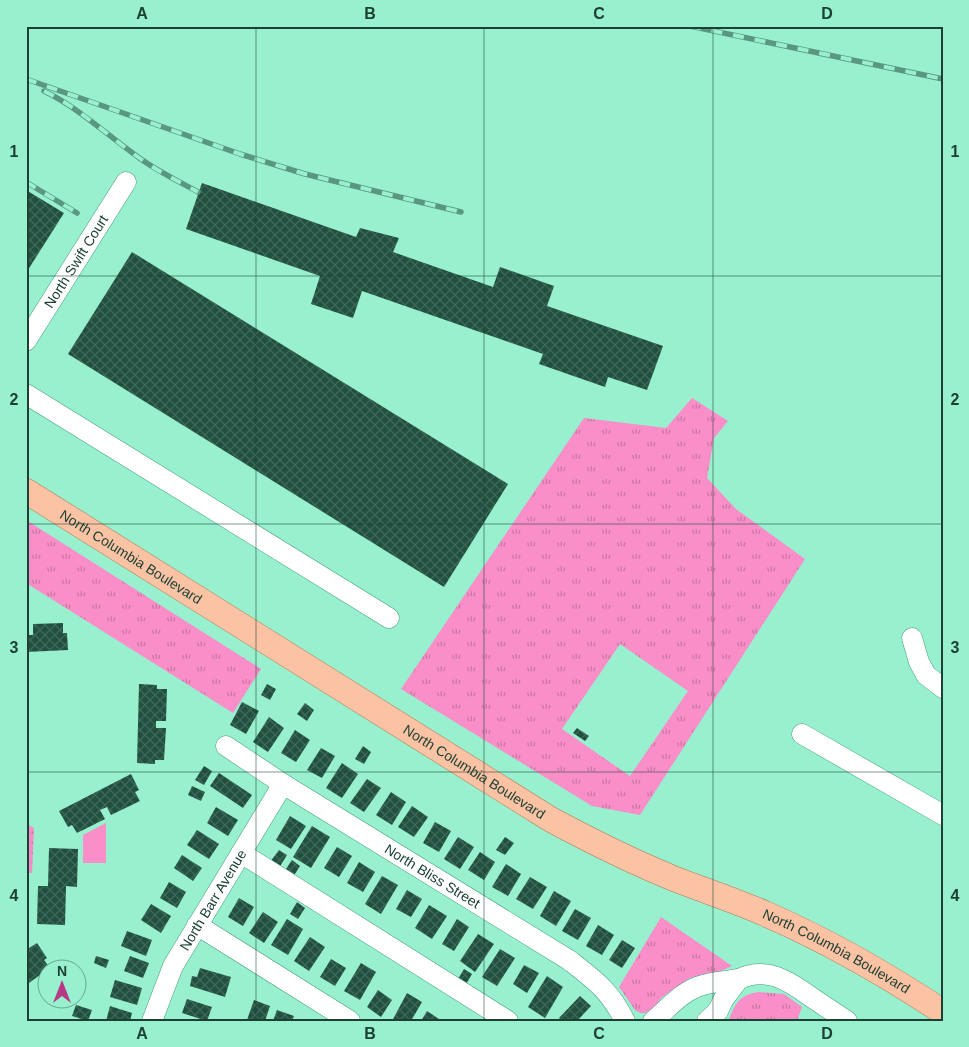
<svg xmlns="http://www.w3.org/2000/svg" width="969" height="1047" viewBox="0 0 969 1047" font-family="Helvetica,sans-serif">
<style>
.grass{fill:url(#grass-tufts);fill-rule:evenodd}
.park{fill:url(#park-dots)}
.garden{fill:#f98ec8}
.building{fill:url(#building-cross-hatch)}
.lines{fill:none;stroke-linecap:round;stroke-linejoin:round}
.minor-casing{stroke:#459e7f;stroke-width:21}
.major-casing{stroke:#ac7b56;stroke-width:26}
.minor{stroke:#fff;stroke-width:20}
.major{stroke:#fbc2a4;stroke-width:25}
.rail-casing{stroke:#599780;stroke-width:5.5}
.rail{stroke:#98f0ce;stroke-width:4;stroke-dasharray:11;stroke-linecap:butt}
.grid{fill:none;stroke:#1c4134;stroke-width:1;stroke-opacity:0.55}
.labels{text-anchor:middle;stroke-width:5;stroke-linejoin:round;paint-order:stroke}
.street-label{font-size:14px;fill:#1c4134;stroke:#98f0ce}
.neatline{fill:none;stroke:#1c4134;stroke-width:2}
.grid-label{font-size:16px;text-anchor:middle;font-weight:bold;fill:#1c4134}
</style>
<defs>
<pattern id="grass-tufts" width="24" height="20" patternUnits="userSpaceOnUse" patternTransform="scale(1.25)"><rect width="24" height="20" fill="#f98ec8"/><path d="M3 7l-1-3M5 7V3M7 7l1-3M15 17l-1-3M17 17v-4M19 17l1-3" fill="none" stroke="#c976a3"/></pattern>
<pattern id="park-dots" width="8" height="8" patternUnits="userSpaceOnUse" patternTransform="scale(1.25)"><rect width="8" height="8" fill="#f98ec8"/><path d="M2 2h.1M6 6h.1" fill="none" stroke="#c976a3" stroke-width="1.8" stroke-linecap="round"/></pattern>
<pattern id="building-cross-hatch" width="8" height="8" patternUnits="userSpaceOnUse" patternTransform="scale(1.25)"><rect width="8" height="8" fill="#215040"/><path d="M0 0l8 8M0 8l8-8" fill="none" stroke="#40685a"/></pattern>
</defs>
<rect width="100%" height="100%" fill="#98f0ce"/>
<g class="grass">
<path d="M 692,398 L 728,421 L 714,438 L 707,478 L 736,509 L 805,559 L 640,815 L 592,806 L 401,689 L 584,418 L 666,428 ZM 620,644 L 688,691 L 630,776 L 562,729 Z"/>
<path d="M 26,520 L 261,669 L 233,713 L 26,583 Z"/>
<path d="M 661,917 L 732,966 L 716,973 L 690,978 L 661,998 L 654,1008 L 645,1013 L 640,1013 L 635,1010 L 619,987 Z"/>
<path d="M 758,992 L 784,994 L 802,1007 L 797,1021 L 728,1021 C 736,1004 737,996 758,992 Z"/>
</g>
<path class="park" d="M 26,824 L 34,828 L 32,873 L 26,872 Z"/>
<path class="garden" d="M 106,823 L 106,863 L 83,863 L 83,835 Z"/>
<g class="building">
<path d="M 202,183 L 356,237 L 360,228 L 399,238 L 393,252 L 493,287 L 500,267 L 554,286 L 547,306 L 663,346 L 647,390 L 608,377 L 605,387 L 539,364 L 543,354 L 362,291 L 353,318 L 311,304 L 320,276 L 186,229 Z"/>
<path d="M 26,190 L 64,213 L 26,273 Z"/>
<path d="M 132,252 L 508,484 L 444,587 L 68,354 Z"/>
<path d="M 63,623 L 63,633 L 67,633 L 68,650 L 26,652 L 26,635 L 33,635 L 33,624 Z"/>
<path d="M 139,684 L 157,685 L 157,689 L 167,689 L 166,721 L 156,721 L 156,728 L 166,728 L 164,760 L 155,760 L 155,764 L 137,763 Z"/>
<path d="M 267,684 L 276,689 L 270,700 L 261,695 Z"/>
<path d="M 242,702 L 259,711 L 246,734 L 230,725 Z"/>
<path d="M 305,703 L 314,710 L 307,721 L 297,714 Z"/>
<path d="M 269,717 L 284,728 L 268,752 L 253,742 Z"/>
<path d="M 577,728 L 589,736 L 585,741 L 573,733 Z"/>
<path d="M 295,730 L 310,740 L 296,762 L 281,753 Z"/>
<path d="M 363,746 L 371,752 L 364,764 L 355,759 Z"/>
<path d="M 321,748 L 335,756 L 322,778 L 307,770 Z"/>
<path d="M 342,763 L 358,774 L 342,798 L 326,788 Z"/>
<path d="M 204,766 L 212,771 L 204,785 L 195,780 Z"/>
<path d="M 219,773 L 252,795 L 243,808 L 210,786 Z"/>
<path d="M 131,774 L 139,790 L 135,792 L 140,801 L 111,815 L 107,807 L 100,810 L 105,819 L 77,833 L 72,825 L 68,827 L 59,811 Z"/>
<path d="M 367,779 L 381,788 L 364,812 L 350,803 Z"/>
<path d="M 192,786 L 205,792 L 201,801 L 188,795 Z"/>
<path d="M 391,792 L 406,802 L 392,825 L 376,815 Z"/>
<path d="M 412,806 L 428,817 L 414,837 L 398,827 Z"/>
<path d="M 216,807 L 238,820 L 228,836 L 207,823 Z"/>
<path d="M 290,816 L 306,826 L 291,849 L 276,840 Z"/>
<path d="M 435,822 L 451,831 L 439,852 L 423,843 Z"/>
<path d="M 312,826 L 330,837 L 311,868 L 293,857 Z"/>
<path d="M 197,830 L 219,844 L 209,859 L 187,845 Z"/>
<path d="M 458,837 L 474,847 L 460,869 L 444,859 Z"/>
<path d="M 505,837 L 514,843 L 505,855 L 496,850 Z"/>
<path d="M 337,847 L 352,856 L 339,877 L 324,868 Z"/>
<path d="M 49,848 L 78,849 L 77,887 L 66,886 L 65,925 L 37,924 L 38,886 L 48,886 Z"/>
<path d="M 279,850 L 287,855 L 279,868 L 270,862 Z"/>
<path d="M 480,852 L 495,862 L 484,880 L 468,870 Z"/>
<path d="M 182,855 L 202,868 L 193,881 L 174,868 Z"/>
<path d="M 292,860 L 300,866 L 293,877 L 284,872 Z"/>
<path d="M 359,862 L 375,872 L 363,892 L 347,883 Z"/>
<path d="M 506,864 L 521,874 L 508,896 L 492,887 Z"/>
<path d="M 382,876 L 398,885 L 381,914 L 365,904 Z"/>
<path d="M 530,877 L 547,887 L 533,909 L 516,899 Z"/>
<path d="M 169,882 L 186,892 L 177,908 L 160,898 Z"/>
<path d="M 407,890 L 422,899 L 411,917 L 396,909 Z"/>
<path d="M 554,891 L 571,901 L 556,926 L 540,916 Z"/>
<path d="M 239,898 L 254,907 L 243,926 L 228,917 Z"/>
<path d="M 297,902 L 305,908 L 298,919 L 290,914 Z"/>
<path d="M 151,904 L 171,916 L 161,933 L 141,920 Z"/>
<path d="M 429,905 L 447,916 L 432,939 L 415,928 Z"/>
<path d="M 575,909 L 591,918 L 578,940 L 562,931 Z"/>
<path d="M 263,912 L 278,922 L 264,943 L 249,933 Z"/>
<path d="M 287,919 L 303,929 L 288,955 L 271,945 Z"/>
<path d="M 457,919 L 469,927 L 454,951 L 442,944 Z"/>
<path d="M 598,925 L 614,935 L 602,955 L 586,946 Z"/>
<path d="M 127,931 L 152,940 L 146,956 L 121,946 Z"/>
<path d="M 478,934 L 494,944 L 475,972 L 460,961 Z"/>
<path d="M 310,937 L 325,947 L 309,971 L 294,961 Z"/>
<path d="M 622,940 L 635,948 L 622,968 L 609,960 Z"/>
<path d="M 37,943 L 47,958 L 44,960 L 50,968 L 26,985 L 26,950 Z"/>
<path d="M 500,949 L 515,958 L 497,986 L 482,977 Z"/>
<path d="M 96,956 L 109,960 L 106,968 L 94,963 Z"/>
<path d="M 130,956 L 149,963 L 143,978 L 124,971 Z"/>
<path d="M 331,959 L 346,968 L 335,986 L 320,977 Z"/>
<path d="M 361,963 L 376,972 L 360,1000 L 344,991 Z"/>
<path d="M 524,965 L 539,973 L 527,993 L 513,984 Z"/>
<path d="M 200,968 L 231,977 L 225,997 L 190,986 L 192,976 L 197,977 Z"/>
<path d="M 464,969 L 472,974 L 465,986 L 457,981 Z"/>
<path d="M 547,976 L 563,987 L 545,1018 L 528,1007 Z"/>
<path d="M 115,980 L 142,988 L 137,1005 L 110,997 Z"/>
<path d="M 378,990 L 392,1000 L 381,1017 L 367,1007 Z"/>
<path d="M 407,993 L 422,1002 L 411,1021 L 392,1021 Z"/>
<path d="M 580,996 L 591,1006 L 577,1021 L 562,1021 L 559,1018 Z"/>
<path d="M 187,999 L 212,1007 L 207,1021 L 182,1013 Z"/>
<path d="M 254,1000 L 270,1006 L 265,1021 L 247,1020 Z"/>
<path d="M 76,1005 L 92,1010 L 88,1021 L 72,1016 Z"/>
<path d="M 110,1006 L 132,1013 L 130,1021 L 106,1021 Z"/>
<path d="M 277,1010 L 294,1016 L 292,1021 L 273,1021 Z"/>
<path d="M 427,1011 L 442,1021 L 421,1021 Z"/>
</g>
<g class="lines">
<defs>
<g id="minor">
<path id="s1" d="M 26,341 L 126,182"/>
<path d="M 26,394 L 389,618"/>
<path d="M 912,638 L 919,662 L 926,675 L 943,688"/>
<path d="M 802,734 L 943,815"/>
<path id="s2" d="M 226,746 L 283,784 L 569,960 C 596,981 609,990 625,1021"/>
<path d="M 241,853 L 508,1021"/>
<path d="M 197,925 L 350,1021"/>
<path d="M 739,979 C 767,966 789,981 811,997 C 823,1005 835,1013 847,1021"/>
<path id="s3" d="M 152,1021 L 173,966 L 283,784"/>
<path d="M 653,1021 C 667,1010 679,994 697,987 C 709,982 726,981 739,979 L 723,1000 L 718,1011 L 707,1021"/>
</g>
<g id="major">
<path id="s4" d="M 26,491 L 550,819 C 589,840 629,860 670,877 C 702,890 735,900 766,914 C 828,941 887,975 943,1012"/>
</g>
</defs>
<use href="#minor" class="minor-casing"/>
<use href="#major" class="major-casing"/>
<use href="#minor" class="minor"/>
<use href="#major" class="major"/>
<defs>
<g id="rail">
<path d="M 690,26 L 943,79"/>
<path d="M 26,79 L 240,154 L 305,174 L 461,212"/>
<path d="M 44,91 C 79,108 107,135 138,157 C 157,171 178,181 198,192"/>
<path d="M 26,182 L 77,213"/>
</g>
</defs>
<use href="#rail" class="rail-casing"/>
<use href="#rail" class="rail"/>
</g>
<path class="grid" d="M 256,26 L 256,1021M 484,26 L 484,1021M 713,26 L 713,1021M 26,276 L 943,276M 26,524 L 943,524M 26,772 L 943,772"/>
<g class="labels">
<g class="street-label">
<text dy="5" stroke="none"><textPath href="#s1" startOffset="94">North Swift Court</textPath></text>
<text dy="5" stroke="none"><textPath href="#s4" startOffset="124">North Columbia Boulevard</textPath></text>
<text dy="5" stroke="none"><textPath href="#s4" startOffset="529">North Columbia Boulevard</textPath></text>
<text dy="5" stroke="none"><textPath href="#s2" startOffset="244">North Bliss Street</textPath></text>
<text dy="5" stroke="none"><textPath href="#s3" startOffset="136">North Barr Avenue</textPath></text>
<text dy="5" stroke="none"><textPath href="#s4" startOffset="934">North Columbia Boulevard</textPath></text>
</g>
</g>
<rect width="969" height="1047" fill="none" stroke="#98f0ce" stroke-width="55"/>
<g transform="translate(62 984)"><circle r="24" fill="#98f0ce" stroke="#66aa90"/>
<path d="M0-4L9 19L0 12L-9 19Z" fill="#b73885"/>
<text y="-8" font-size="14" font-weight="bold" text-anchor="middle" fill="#1c4134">N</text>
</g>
<rect x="28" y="28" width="914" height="992" class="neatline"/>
<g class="grid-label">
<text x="142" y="19">A</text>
<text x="370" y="19">B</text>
<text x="599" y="19">C</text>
<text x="827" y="19">D</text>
<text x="14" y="157">1</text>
<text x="955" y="157">1</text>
<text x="14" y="405">2</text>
<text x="955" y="405">2</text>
<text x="14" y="653">3</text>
<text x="955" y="653">3</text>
<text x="14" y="901">4</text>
<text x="955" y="901">4</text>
<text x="142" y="1039">A</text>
<text x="370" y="1039">B</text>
<text x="599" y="1039">C</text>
<text x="827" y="1039">D</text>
</g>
</svg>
